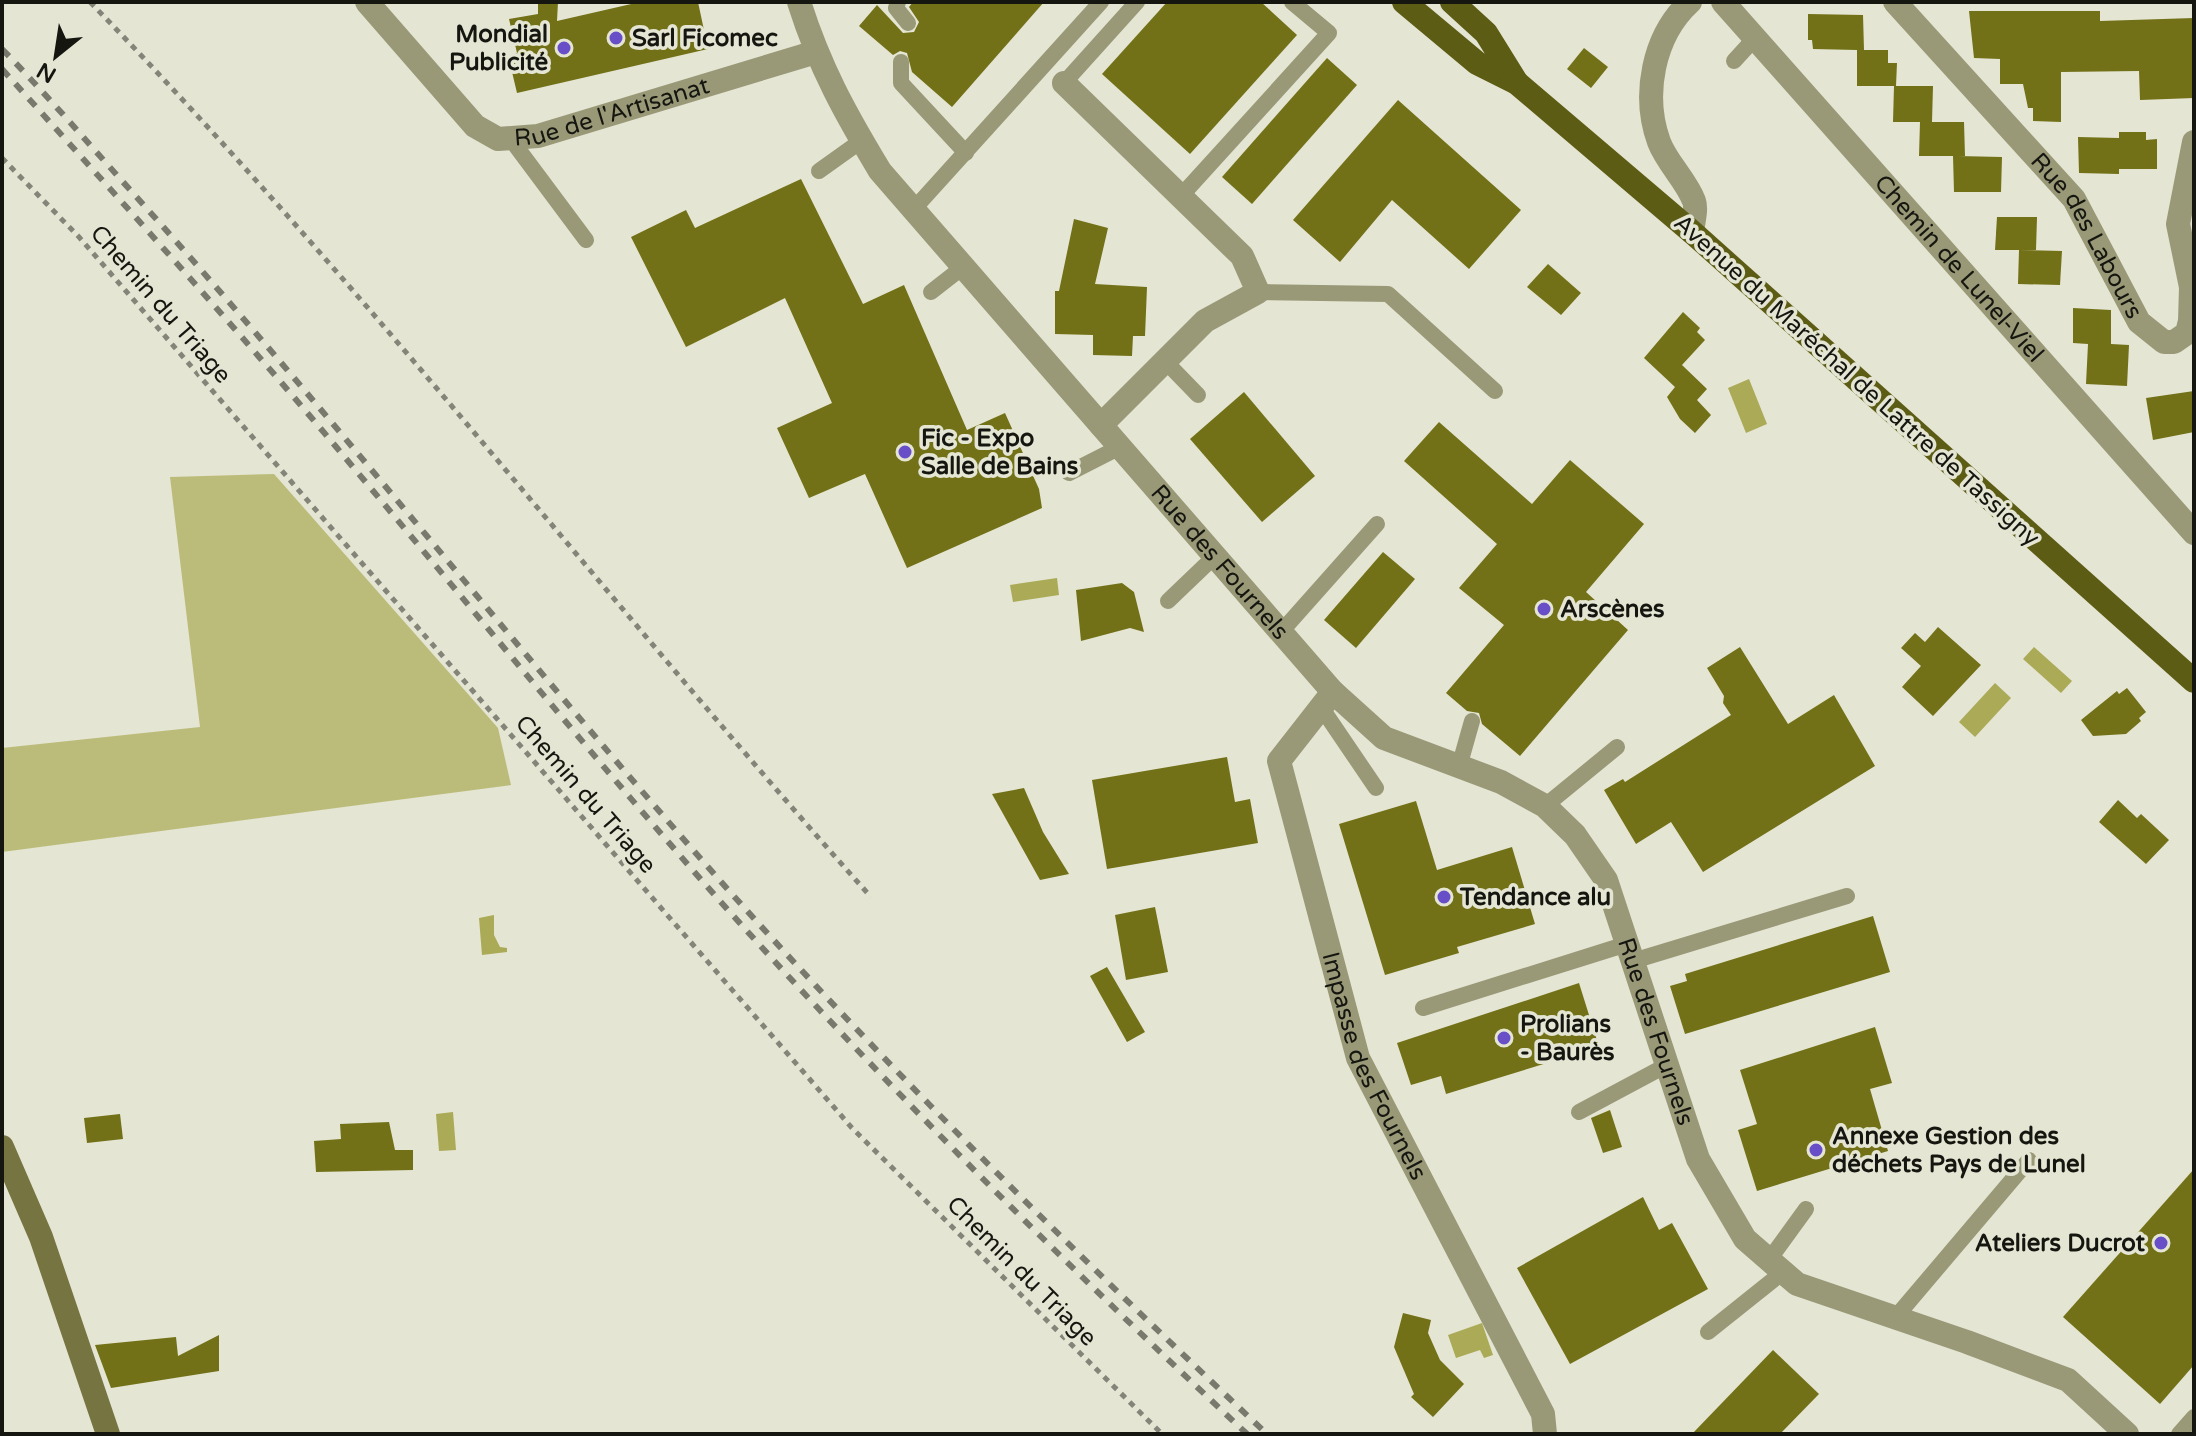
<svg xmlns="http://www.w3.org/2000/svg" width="2196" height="1436" viewBox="0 0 2196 1436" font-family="'Varela Round',sans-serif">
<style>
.green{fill:#bcbc7a}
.water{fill:#aaaa57}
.building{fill:#727117}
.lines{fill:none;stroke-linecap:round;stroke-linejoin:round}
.path{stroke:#848478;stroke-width:5;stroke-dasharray:6 6;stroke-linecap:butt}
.lane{stroke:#999978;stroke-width:16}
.street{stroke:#999978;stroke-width:24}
.secondary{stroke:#767542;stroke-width:24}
.primary{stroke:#5d5c14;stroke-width:24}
.rail{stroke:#79796d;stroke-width:6;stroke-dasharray:10 10;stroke-linecap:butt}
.poi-dot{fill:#684ec7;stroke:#e4e5d3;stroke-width:3}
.labels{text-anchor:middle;stroke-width:7;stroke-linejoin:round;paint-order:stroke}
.poi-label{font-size:24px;font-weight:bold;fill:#161610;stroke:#e4e5d3;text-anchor:start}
.street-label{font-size:24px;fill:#161610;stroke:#e4e5d3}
</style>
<rect width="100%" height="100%" fill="#e4e5d3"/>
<path class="green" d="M 274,474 L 498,728 L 511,785 L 2,852 L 2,748 L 200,727 L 170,477 Z"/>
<g class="water">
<path d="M 1749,379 L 1767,424 L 1746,433 L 1728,388 Z"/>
<path d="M 1057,578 L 1059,595 L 1013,602 L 1010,585 Z"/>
<path d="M 2034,647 L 2072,681 L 2061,693 L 2023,659 Z"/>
<path d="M 1995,683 L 2011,698 L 1975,737 L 1959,722 Z"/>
<path d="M 494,915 L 494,935 L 500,947 L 507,948 L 507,952 L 482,955 L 479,918 Z"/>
<path d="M 453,1112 L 456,1150 L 439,1151 L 436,1114 Z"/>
<path d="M 1482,1323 L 1493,1355 L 1484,1358 L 1480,1350 L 1456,1358 L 1448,1335 Z"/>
</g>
<g class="building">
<path d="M 538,2 L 558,2 L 557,21 L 640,2 L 698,2 L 708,49 L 517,93 L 508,55 L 517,53 L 509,19 L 538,14 Z"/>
<path d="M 913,2 L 1044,2 L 952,107 L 912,72 L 907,53 L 900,51 L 893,55 L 859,26 L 877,5 L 903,33 L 914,32 L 919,22 L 909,7 Z"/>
<path d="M 1167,2 L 1261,2 L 1297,35 L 1190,154 L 1102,74 Z"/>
<path d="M 1969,11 L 2100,11 L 2100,21 L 2194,18 L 2194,98 L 2140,100 L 2139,71 L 2061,72 L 2061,122 L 2033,121 L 2033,108 L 2028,108 L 2023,84 L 2000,84 L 2000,59 L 1974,58 Z"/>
<path d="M 1808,14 L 1863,15 L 1864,50 L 1888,50 L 1888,63 L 1897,63 L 1896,86 L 1857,86 L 1857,50 L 1813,49 L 1812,40 L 1808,40 Z"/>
<path d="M 1584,48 L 1608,67 L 1591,88 L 1567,69 Z"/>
<path d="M 1327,58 L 1357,85 L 1252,204 L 1222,177 Z"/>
<path d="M 1894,86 L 1933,86 L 1932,122 L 1893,122 Z"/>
<path d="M 1398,100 L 1521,210 L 1469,269 L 1392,200 L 1340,262 L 1293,220 Z"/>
<path d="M 1920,122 L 1964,122 L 1965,156 L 1958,156 L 2002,157 L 2001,192 L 1954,192 L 1953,156 L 1919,156 Z"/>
<path d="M 2119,132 L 2146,132 L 2146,140 L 2157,139 L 2157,169 L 2119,169 L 2119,174 L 2079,173 L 2078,137 L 2119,138 Z"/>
<path d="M 801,179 L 863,304 L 904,285 L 967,430 L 1005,413 L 1039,489 L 1042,508 L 907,568 L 865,474 L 809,498 L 777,428 L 832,403 L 785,298 L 686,347 L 631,237 L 686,210 L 695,228 Z"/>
<path d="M 1997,217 L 2037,217 L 2036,250 L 1995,250 Z"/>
<path d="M 1074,219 L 1108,228 L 1095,284 L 1147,287 L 1145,336 L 1133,336 L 1132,356 L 1093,355 L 1093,335 L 1055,334 L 1055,291 L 1059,291 Z"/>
<path d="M 2019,250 L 2062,251 L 2060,285 L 2018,284 Z"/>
<path d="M 1548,264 L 1581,293 L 1561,315 L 1527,287 Z"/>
<path d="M 2073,308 L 2111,310 L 2111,344 L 2129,345 L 2127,386 L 2086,384 L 2088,344 L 2073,343 Z"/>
<path d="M 1683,312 L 1700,328 L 1697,332 L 1705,340 L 1682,365 L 1707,389 L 1697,400 L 1711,415 L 1695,433 L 1680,419 L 1667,397 L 1675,387 L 1644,358 Z"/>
<path d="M 2194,391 L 2194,432 L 2153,440 L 2146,398 Z"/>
<path d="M 1244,392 L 1315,476 L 1262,522 L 1190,439 Z"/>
<path d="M 1439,422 L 1532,504 L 1570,460 L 1644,524 L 1586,592 L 1628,630 L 1520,756 L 1482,724 L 1479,713 L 1467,711 L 1446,693 L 1504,625 L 1459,588 L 1497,544 L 1404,461 Z"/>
<path d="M 1383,552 L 1415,579 L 1356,648 L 1324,620 Z"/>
<path d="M 1122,583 L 1134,592 L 1144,632 L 1130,628 L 1081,641 L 1076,590 Z"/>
<path d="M 1938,627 L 1981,665 L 1933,716 L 1902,687 L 1921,666 L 1901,648 L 1915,633 L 1925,642 Z"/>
<path d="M 1740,647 L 1788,724 L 1834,695 L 1875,766 L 1703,872 L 1671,822 L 1636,844 L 1604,790 L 1623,779 L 1625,782 L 1731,715 L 1723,703 L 1724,696 L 1707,668 Z"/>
<path d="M 2127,688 L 2146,712 L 2139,718 L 2141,721 L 2126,734 L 2093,736 L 2081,720 L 2117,691 L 2119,694 Z"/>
<path d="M 1227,757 L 1235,802 L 1250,799 L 1258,843 L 1107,869 L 1092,780 Z"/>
<path d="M 1024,788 L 1043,832 L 1069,874 L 1040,880 L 992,794 Z"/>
<path d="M 2118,800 L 2137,818 L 2141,814 L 2169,840 L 2146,864 L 2099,822 Z"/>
<path d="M 1416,801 L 1437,870 L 1512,847 L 1535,924 L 1457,947 L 1459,953 L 1385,975 L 1339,824 Z"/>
<path d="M 1155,907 L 1168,972 L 1126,980 L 1115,915 Z"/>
<path d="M 1873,916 L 1890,972 L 1685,1034 L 1670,986 L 1687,981 L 1685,974 Z"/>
<path d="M 1107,967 L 1145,1032 L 1127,1042 L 1090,976 Z"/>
<path d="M 1579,983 L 1599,1047 L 1446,1094 L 1441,1076 L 1411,1085 L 1397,1043 Z"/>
<path d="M 1875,1027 L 1892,1083 L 1870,1089 L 1888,1151 L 1757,1191 L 1738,1130 L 1757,1124 L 1740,1070 Z"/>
<path d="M 1610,1110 L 1622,1147 L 1603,1153 L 1591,1118 Z"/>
<path d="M 120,1114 L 123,1139 L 87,1143 L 84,1118 Z"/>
<path d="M 389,1122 L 395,1150 L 413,1150 L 413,1170 L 316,1172 L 314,1141 L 341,1139 L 340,1124 Z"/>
<path d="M 2194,1169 L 2194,1365 L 2160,1404 L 2063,1317 Z"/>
<path d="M 1643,1197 L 1659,1230 L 1672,1223 L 1708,1289 L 1570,1364 L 1517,1268 Z"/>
<path d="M 1403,1313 L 1431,1320 L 1428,1333 L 1440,1360 L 1464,1384 L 1433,1417 L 1411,1397 L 1414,1394 L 1394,1347 Z"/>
<path d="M 219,1335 L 219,1371 L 111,1388 L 95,1345 L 176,1337 L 178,1356 Z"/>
<path d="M 1773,1350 L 1819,1394 L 1780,1434 L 1692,1434 Z"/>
</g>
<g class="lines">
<g class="path">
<path d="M 90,2 C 366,286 607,602 871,897"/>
<path d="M 2,158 L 79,237 L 852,1128 L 1162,1434"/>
</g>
<g class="lane">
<path d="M 898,2 L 896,8 L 908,23"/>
<path d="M 1734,61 L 1755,38"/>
<path d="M 901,62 L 901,83 L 966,153"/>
<path d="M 1064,83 L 1137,2"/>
<path d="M 510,138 L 586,240"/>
<path d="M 819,171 L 861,141"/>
<path d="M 1181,196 L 1329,33 L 1292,2"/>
<path d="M 913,210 L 1101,2"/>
<path d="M 931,292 L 963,267"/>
<path d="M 1258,292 L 1388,294 L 1495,391"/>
<path d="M 1165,361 L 1198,395"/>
<path d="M 1069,473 L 1120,447"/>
<path d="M 1168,601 L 1215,556"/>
<path d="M 1281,632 L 1377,524"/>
<path d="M 1321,707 L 1376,788"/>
<path d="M 1459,767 L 1472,721"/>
<path d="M 1545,806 L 1617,747"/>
<path d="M 1633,961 L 1847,896"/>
<path d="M 1423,1008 L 1627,944"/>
<path d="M 1579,1112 L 1667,1065"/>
<path d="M 1769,1260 L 1806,1209"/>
<path d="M 1895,1318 L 2029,1160"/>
<path d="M 1708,1332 L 1783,1272"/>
<path d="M 2179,1434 L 2194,1417"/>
</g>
<g class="street">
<path id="s1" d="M 367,2 L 475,126 L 498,139 L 538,136 L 816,52"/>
<path id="s2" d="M 799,2 C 820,68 845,113 880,171 L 1333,692 L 1384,738 L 1501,782 L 1545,806 L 1575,835 L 1606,880 L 1698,1159 L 1745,1239 L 1797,1284 L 1967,1342 L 2068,1380 L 2127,1434"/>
<path d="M 1690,2 C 1653,36 1642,95 1659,142 C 1667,163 1686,180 1694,201 C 1697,209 1693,223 1692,232"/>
<path id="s3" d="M 1723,2 L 2194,533"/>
<path id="s4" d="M 1895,2 L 2074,199 L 2139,322 L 2164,342 L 2174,342 L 2187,333 L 2190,321 L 2191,287 L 2178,224 L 2194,142"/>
<path d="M 1064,83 L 1242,256 L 1258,292 L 1205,321 L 1101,425"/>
<path id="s5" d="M 1333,692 L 1279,761 L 1358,1058 L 1543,1414 L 1545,1434"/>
</g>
<path class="secondary" d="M 2,1147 L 41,1237 L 108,1434"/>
<g class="primary">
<path d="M 1404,2 L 1477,63 L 1517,83 L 1692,232 L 2194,681"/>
<path d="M 1452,2 L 1486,33 L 1517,83"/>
</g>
<g class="rail">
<path d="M 2,49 C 44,92 83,137 123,182 C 329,410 519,654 723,884 C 895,1077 1079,1257 1267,1434"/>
<path d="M 2,69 C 122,202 243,335 358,473 C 476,613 591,755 712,892 C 881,1082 1061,1260 1247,1434"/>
</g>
</g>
<g class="poi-dot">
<circle cx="616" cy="38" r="8"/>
<circle cx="564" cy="48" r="8"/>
<circle cx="905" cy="452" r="8"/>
<circle cx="1544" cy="609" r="8"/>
<circle cx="1444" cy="897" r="8"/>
<circle cx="1504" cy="1038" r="8"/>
<circle cx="1816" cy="1150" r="8"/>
<circle cx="2161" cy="1243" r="8"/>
</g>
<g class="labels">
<g class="poi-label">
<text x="548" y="42" text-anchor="end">Mondial<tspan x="548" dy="28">Publicité</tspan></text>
<text x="632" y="46">Sarl Ficomec</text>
<text x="921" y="446">Fic - Expo<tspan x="921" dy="28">Salle de Bains</tspan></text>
<text x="1560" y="617">Arscènes</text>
<text x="1460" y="905">Tendance alu</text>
<text x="1520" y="1032">Prolians<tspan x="1520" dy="28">- Baurès</tspan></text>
<text x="1832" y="1144">Annexe Gestion des<tspan x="1832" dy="28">déchets Pays de Lunel</tspan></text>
<text x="2145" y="1251" text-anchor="end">Ateliers Ducrot</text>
</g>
<g class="street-label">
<text dy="8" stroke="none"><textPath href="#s1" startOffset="308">Rue de l'Artisanat</textPath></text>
<text dy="8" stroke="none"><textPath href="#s4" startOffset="304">Rue des Labours</textPath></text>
<text dy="8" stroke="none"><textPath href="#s3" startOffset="356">Chemin de Lunel-Viel</textPath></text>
<text transform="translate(161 304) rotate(49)" y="8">Chemin du Triage</text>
<text transform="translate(1857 380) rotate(42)" y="8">Avenue du Maréchal de Lattre de Tassigny</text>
<text dy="8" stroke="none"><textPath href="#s2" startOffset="706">Rue des Fournels</textPath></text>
<text transform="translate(586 794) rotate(49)" y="8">Chemin du Triage</text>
<text dy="8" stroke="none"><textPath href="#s2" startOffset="1378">Rue des Fournels</textPath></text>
<text dy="8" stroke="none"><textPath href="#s5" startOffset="408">Impasse des Fournels</textPath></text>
<text transform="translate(1022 1271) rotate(45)" y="8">Chemin du Triage</text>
</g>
</g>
<rect width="2196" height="1436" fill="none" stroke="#161610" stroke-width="8"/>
<g transform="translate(56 56) rotate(210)" stroke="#e4e5d3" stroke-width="6" paint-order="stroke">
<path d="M0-6L14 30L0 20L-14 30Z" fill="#161610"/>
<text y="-12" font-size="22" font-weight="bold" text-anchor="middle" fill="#161610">N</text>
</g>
</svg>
